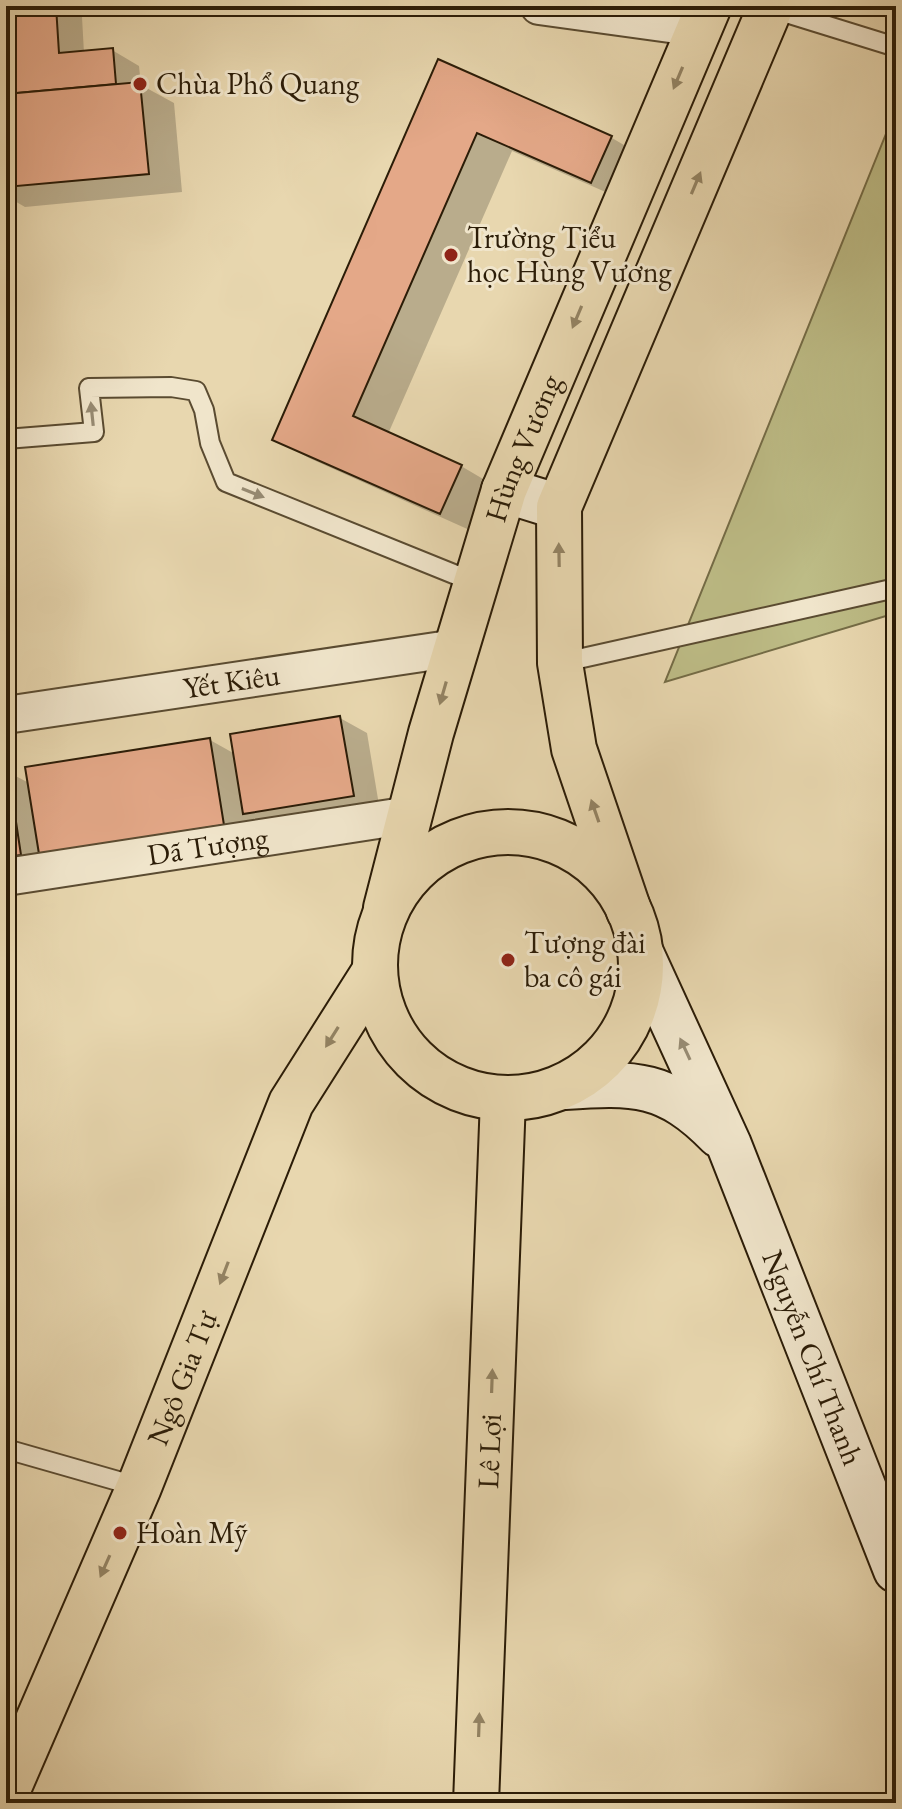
<svg xmlns="http://www.w3.org/2000/svg" width="902" height="1809" viewBox="0 0 902 1809" font-family="'EB Garamond',serif">
<style>
.green{fill:#bdbc86;stroke:#746c46;stroke-width:2}
.shadow{fill:#0003}
.building{fill:#e4a888;stroke:#2b1c07;stroke-width:2}
.lines{fill:none;stroke-linecap:round;stroke-linejoin:round}
.lane-casing{stroke:#5a4b31;stroke-width:22}
.street-casing{stroke:#5a4b31;stroke-width:40}
.secondary-casing{stroke:#2b1c07;stroke-width:48}
.primary-casing{stroke:#2b1c07;stroke-width:48}
.lane{stroke:#f0e5cb;stroke-width:18}
.street{stroke:#f0e5cb;stroke-width:36}
.secondary{stroke:#f0e5cb;stroke-width:44}
.primary{stroke:#e8d7af;stroke-width:44}
.oneway{fill:#938363}
.oneway2{fill:#978b73}
.poi-dot{fill:#8f2418;stroke:#f0e5cb;stroke-width:3}
.labels{text-anchor:middle;stroke-width:6;stroke-linejoin:round;paint-order:stroke}
.poi-label{font-size:30px;fill:#2b1c07;stroke:#f0e5cb;text-anchor:start}
.street-label{font-size:30px;fill:#2b1c07;stroke:#f0e5cb}
</style>
<rect width="100%" height="100%" fill="#e8d7af"/>
<filter id="stains"><feTurbulence type="fractalNoise" baseFrequency=".0025" numOctaves="4"/><feColorMatrix values="0 0 0 0 .2 0 0 0 0 .09 0 0 0 0 .02 0 0 0 .5 -.17"/></filter>
<radialGradient id="worn" r=".72"><stop offset=".6" stop-color="#630" stop-opacity="0"/><stop offset="1" stop-color="#630" stop-opacity=".3"/></radialGradient>
<path class="green" d="M 896,109 L 896,613 L 665,682 Z"/>
<g class="shadow">
<path d="M 6,6 L 62,6 L 82,17 L 84,53 L 112,50 L 139,66 L 141,85 L 174,103 L 182,192 L 25,207 L 6,196 Z"/>
<path d="M 440,62 L 612,138 L 646,158 L 626,201 L 512,151 L 388,434 L 461,466 L 495,486 L 474,532 L 309,458 L 275,439 Z"/>
<path d="M 340,718 L 367,733 L 380,811 L 272,829 L 254,818 L 258,844 L 6,881 L 6,771 L 29,783 L 210,740 L 235,754 Z"/>
</g>
<g class="building">
<path d="M 6,6 L 56,6 L 59,53 L 113,48 L 116,84 L 6,94 Z"/>
<path d="M 438,59 L 612,136 L 591,183 L 477,133 L 353,416 L 462,465 L 440,514 L 272,440 Z"/>
<path d="M 140,82 L 149,174 L 6,187 L 6,94 Z"/>
<path d="M 340,716 L 354,796 L 243,814 L 230,734 Z"/>
<path d="M 210,738 L 224,825 L 39,854 L 25,767 Z"/>
<path d="M 6,769 L 8,769 L 21,855 L 6,857 Z"/>
</g>
<g class="lines">
<defs>
<g id="lane">
<path d="M 770,8 L 896,47"/>
<path d="M 6,439 L 94,432 L 89,388 L 171,387 L 196,391 L 204,410 L 210,443 L 226,482 L 476,583"/>
<path d="M 560,663 L 896,588"/>
<path d="M 6,1449 L 139,1487"/>
</g>
<g id="street">
<path d="M 539,6 L 699,28"/>
<path id="s1" d="M 6,715 L 456,648"/>
<path id="s2" d="M 6,877 L 410,815"/>
</g>
<g id="secondary">
<path d="M 504,490 L 559,507"/>
<path id="s3" d="M 640,951 L 729,1145 L 896,1570"/>
<path d="M 564,1087 C 635,1082 667,1082 719,1135"/>
</g>
<g id="primary">
<circle cx="508" cy="965" r="133"/>
<path id="s4" d="M 386,908 L 431,733 L 504,490 L 709,6"/>
<path d="M 629,911 L 574,749 L 560,663 L 559,507 L 771,6"/>
<path id="s5" d="M 6,1794 L 139,1487 L 291,1103 L 374,972"/>
<path id="s6" d="M 476,1803 L 503,1099"/>
</g>
</defs>
<use href="#lane" class="lane-casing"/>
<use href="#street" class="street-casing"/>
<use href="#secondary" class="secondary-casing"/>
<use href="#primary" class="primary-casing"/>
<use href="#lane" class="lane"/>
<use href="#street" class="street"/>
<use href="#secondary" class="secondary"/>
<use href="#primary" class="primary"/>
</g>
<defs><path id="oneway-solid" d="M-6-.8H1V-3.2L6.5 0L1 3.2V.8H-6Z" transform="scale(2)"/></defs>
<g class="oneway">
<use href="#oneway-solid" transform="translate(678 78) rotate(113)"/>
<use href="#oneway-solid" transform="translate(696 183) rotate(-67)"/>
<use href="#oneway-solid" transform="translate(577 317) rotate(113)"/>
<use href="#oneway-solid" transform="translate(559 555) rotate(-91)"/>
<use href="#oneway-solid" transform="translate(443 693) rotate(106)"/>
<use href="#oneway-solid" transform="translate(595 811) rotate(-109)"/>
<use href="#oneway-solid" transform="translate(332 1037) rotate(122)"/>
<use href="#oneway-solid" transform="translate(224 1273) rotate(111)"/>
<use href="#oneway-solid" transform="translate(492 1381) rotate(-88)"/>
<use href="#oneway-solid" transform="translate(105 1566) rotate(114)"/>
<use href="#oneway-solid" transform="translate(479 1725) rotate(-88)"/>
</g>
<g class="oneway2">
<use href="#oneway-solid" transform="translate(92 414) rotate(-96)"/>
<use href="#oneway-solid" transform="translate(253 493) rotate(22)"/>
<use href="#oneway-solid" transform="translate(685 1049) rotate(-115)"/>
</g>
<g class="poi-dot">
<circle cx="140" cy="84" r="8"/>
<circle cx="451" cy="255" r="8"/>
<circle cx="508" cy="960" r="8"/>
<circle cx="120" cy="1533" r="8"/>
</g>
<g class="labels">
<g class="poi-label">
<text x="156" y="94">Chùa Phổ Quang</text>
<text x="467" y="248">Trường Tiểu<tspan x="467" dy="34">học Hùng Vương</tspan></text>
<text x="524" y="953">Tượng đài<tspan x="524" dy="34">ba cô gái</tspan></text>
<text x="136" y="1543">Hoàn Mỹ</text>
</g>
<g class="street-label">
<text dy="10" stroke="none"><textPath href="#s4" startOffset="480">Hùng Vương</textPath></text>
<text dy="10" stroke="none"><textPath href="#s1" startOffset="228">Yết Kiêu</textPath></text>
<text dy="10" stroke="none"><textPath href="#s2" startOffset="204">Dã Tượng</textPath></text>
<text dy="10" stroke="none"><textPath href="#s3" startOffset="442">Nguyễn Chí Thanh</textPath></text>
<text dy="10" stroke="none"><textPath href="#s5" startOffset="452">Ngô Gia Tự</textPath></text>
<text dy="10" stroke="none"><textPath href="#s6" startOffset="352">Lê Lợi</textPath></text>
</g>
</g>
<rect width="902" height="1809" fill="none" stroke="#e8d7af" stroke-width="32"/>
<rect x="8" y="8" width="886" height="1793" fill="none" stroke="#2b1c07" stroke-width="4"/>
<rect x="16" y="16" width="870" height="1777" fill="none" stroke="#2b1c07" stroke-width="2"/>
<rect width="100%" height="100%" filter="url(#stains)"/>
<rect width="100%" height="100%" fill="url(#worn)"/>
</svg>
